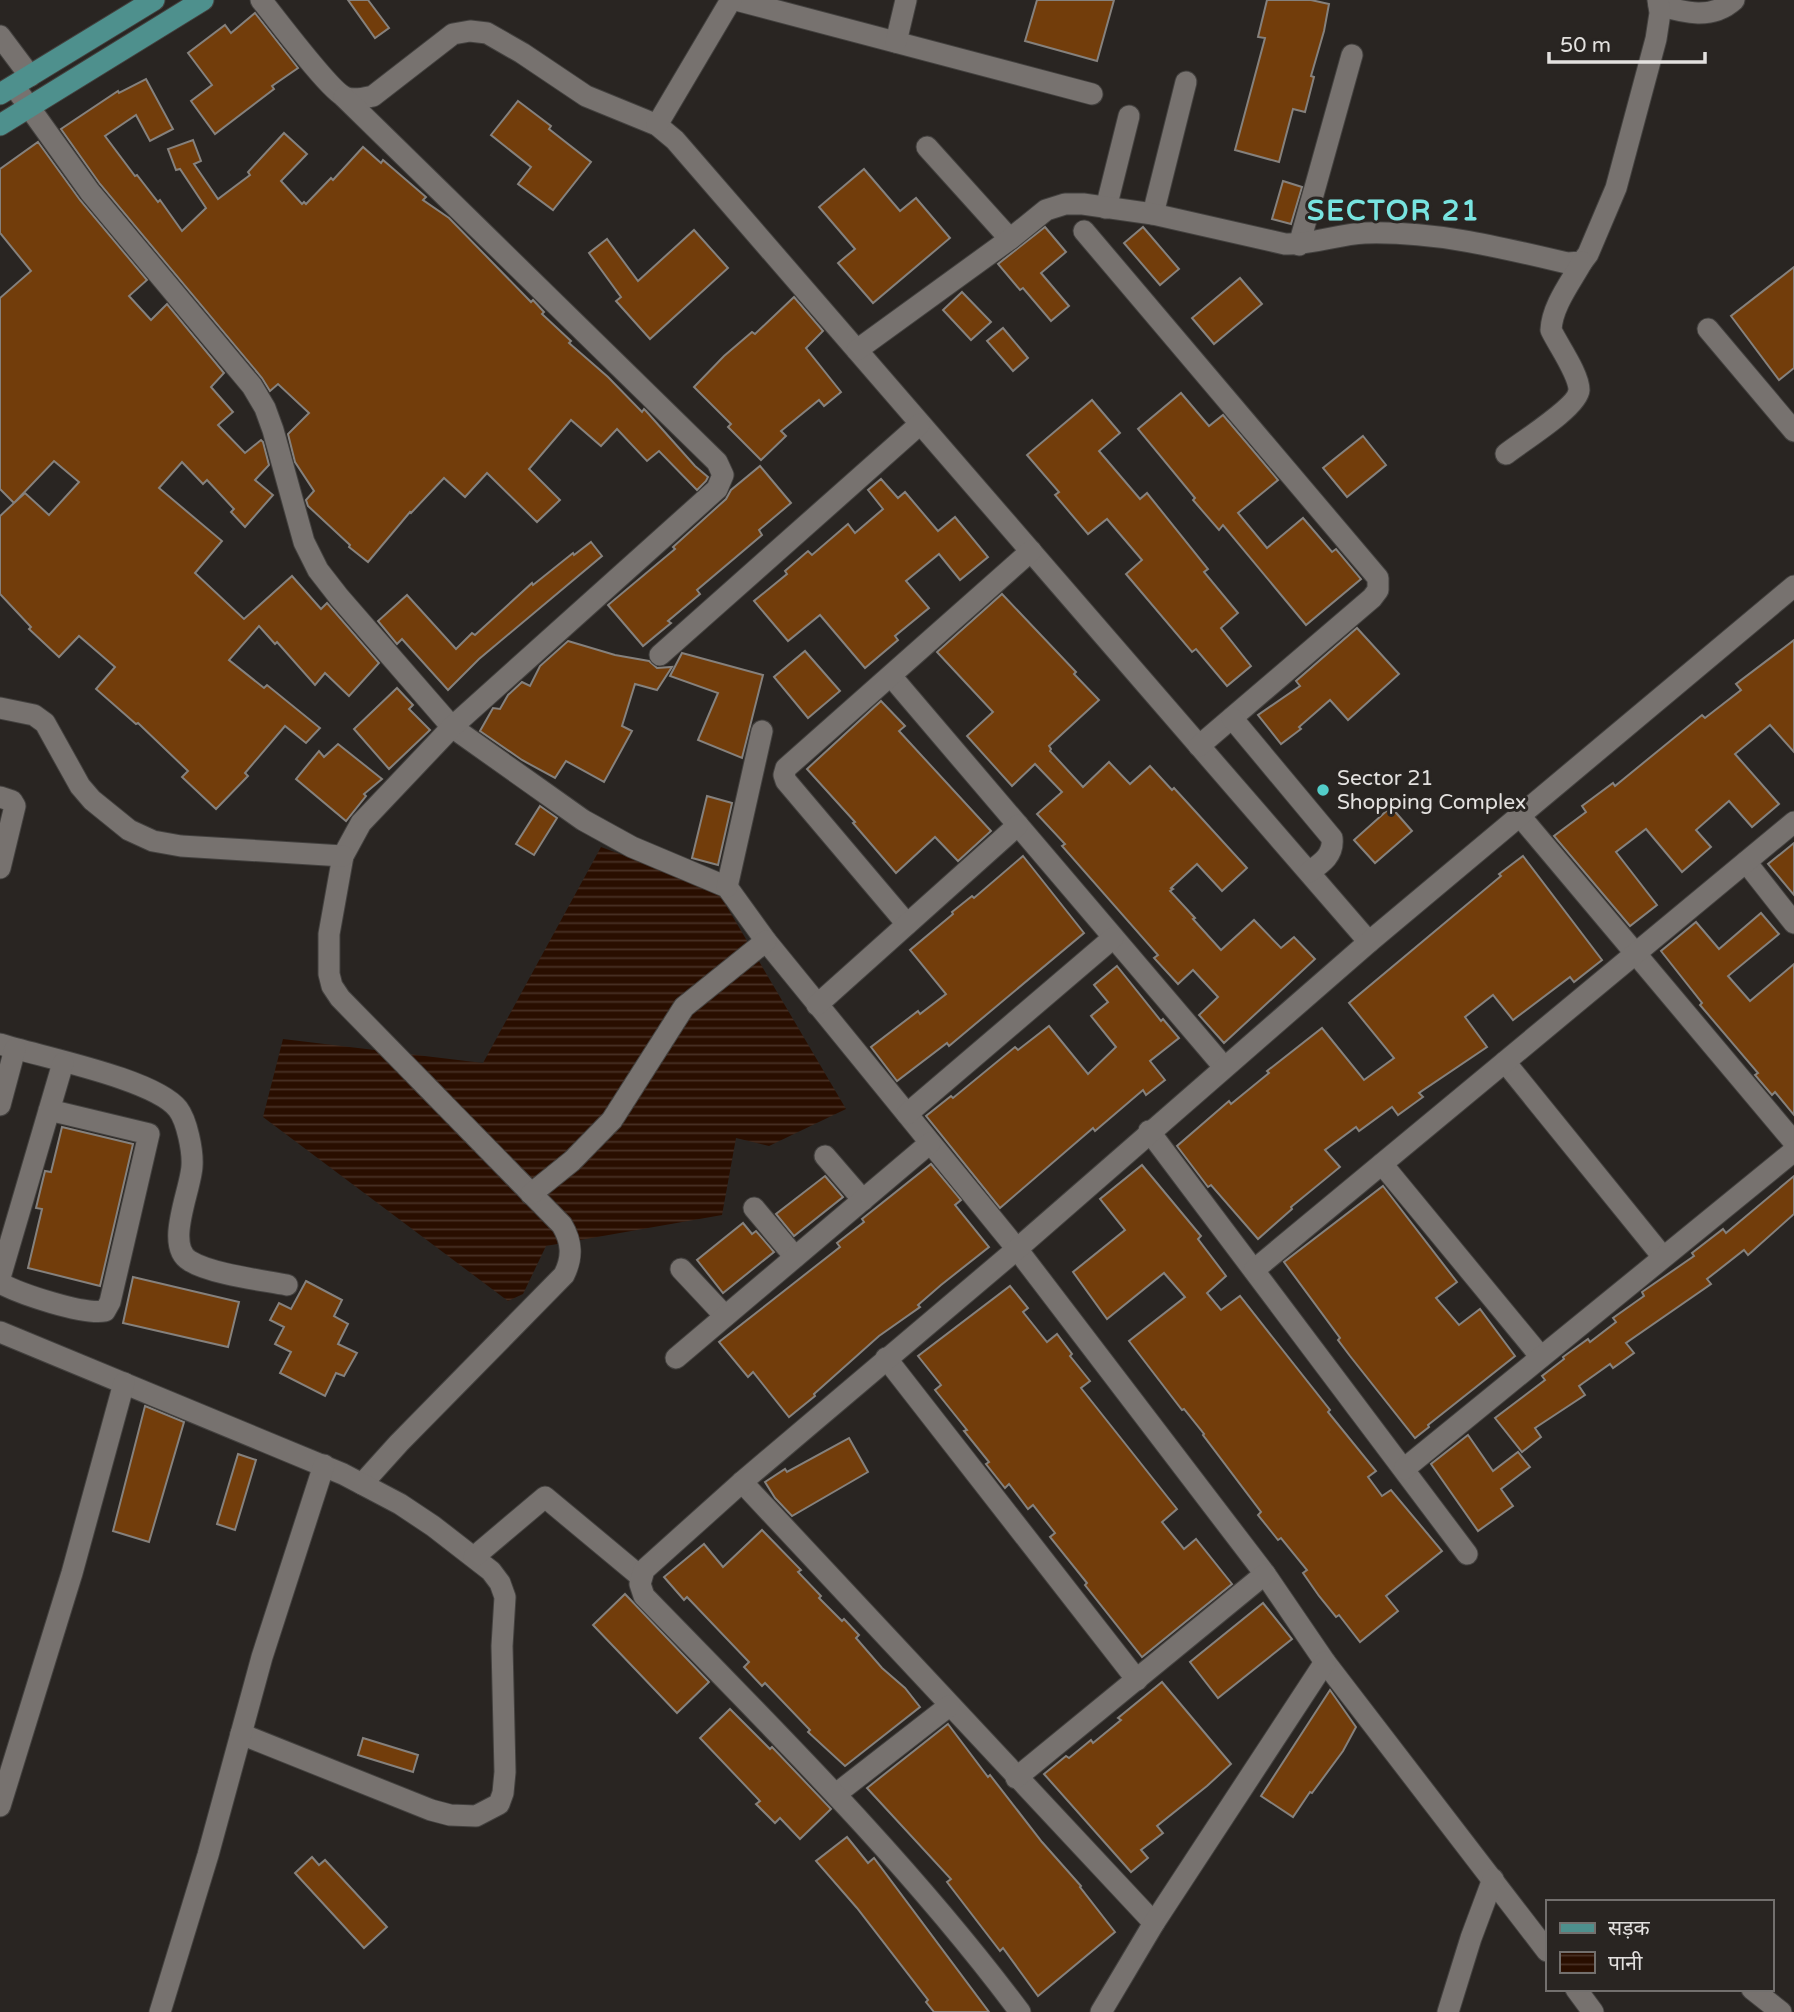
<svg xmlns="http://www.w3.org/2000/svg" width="1794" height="2012" viewBox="0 0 1794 2012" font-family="'Varela Round','Noto Sans Devanagari',sans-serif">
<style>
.water{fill:url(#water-rules)}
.building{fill:#723d0b;stroke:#85817d;stroke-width:2;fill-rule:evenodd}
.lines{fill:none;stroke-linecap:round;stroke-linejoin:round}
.minor-casing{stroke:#43413f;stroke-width:23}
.major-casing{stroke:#43413f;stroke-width:23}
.minor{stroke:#77726f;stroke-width:21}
.major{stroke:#4e908d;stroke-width:21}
.poi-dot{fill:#53cdc9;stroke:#292522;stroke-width:2.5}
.labels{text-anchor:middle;stroke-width:6;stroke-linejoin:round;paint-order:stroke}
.poi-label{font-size:21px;fill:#e3e1df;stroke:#292522;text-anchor:start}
.district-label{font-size:28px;font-weight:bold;letter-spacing:2px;fill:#78e4e0;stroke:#292522}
</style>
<defs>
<pattern id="water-rules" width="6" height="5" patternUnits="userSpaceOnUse" patternTransform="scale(1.75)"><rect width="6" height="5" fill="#290e00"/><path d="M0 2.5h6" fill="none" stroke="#483125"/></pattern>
</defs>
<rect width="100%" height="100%" fill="#292522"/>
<path class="water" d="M 601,847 L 717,890 L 846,1109 L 769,1146 L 736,1138 L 722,1215 L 546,1246 L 523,1294 L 508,1301 L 263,1117 L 283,1039 L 483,1063 Z"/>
<g class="building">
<path d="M 348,0 L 368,0 L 389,28 L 375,38 Z"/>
<path d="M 1037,0 L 1114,0 L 1097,61 L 1025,41 Z"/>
<path d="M 1267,0 L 1311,0 L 1329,4 L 1324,31 L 1311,76 L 1314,77 L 1305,112 L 1293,109 L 1279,162 L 1235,150 L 1265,38 L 1258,37 Z"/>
<path d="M 255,13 L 298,68 L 272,86 L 274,89 L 215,134 L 191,101 L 212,85 L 188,53 L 225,25 L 231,33 Z"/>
<path d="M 146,79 L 173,129 L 150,141 L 136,115 L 105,136 L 135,176 L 137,175 L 158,202 L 160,200 L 182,231 L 206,208 L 180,169 L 176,170 L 168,149 L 193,140 L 201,161 L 194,164 L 218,199 L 250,175 L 248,172 L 284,133 L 307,154 L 281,181 L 302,204 L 304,202 L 306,204 L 331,178 L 333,180 L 363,147 L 381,163 L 383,160 L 426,197 L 423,200 L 449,218 L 531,302 L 533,300 L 544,312 L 542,314 L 571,341 L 569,343 L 608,377 L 642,412 L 644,409 L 646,411 L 695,466 L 708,477 L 706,481 L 697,490 L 659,451 L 647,461 L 617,429 L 601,446 L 571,420 L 529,469 L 560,500 L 537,522 L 487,473 L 465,497 L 444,478 L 411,513 L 410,512 L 368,562 L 349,547 L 350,545 L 308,506 L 306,500 L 314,491 L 295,462 L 288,434 L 309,413 L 278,384 L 270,391 L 262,378 L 100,184 L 61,129 L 118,91 L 119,93 Z"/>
<path d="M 518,101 L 551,126 L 549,129 L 591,162 L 553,210 L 518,184 L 531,167 L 491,135 Z"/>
<path d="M 38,142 L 80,200 L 147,280 L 129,296 L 151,320 L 167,304 L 224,373 L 211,387 L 233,412 L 218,425 L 245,453 L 261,440 L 263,442 L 269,465 L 255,480 L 273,495 L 245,527 L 231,512 L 234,509 L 207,480 L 203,484 L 182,462 L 159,488 L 222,541 L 195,573 L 244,619 L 292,576 L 321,609 L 327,603 L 379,663 L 349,696 L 325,673 L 315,685 L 277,642 L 275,644 L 259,626 L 229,660 L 264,688 L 267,685 L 320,728 L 306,743 L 285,726 L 245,773 L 248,776 L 216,809 L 182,777 L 188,771 L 138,723 L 136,724 L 96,689 L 115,667 L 79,636 L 59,657 L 29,629 L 31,627 L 0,594 L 0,516 L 14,503 L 0,489 L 0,298 L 31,271 L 0,233 L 0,169 ZM 54,461 L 79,482 L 49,515 L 25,493 L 14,503 Z"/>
<path d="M 864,169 L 900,211 L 916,198 L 950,238 L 873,303 L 838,263 L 855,249 L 819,207 Z"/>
<path d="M 1283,181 L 1302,187 L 1291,224 L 1272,219 Z"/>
<path d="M 1045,227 L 1066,252 L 1041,273 L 1069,306 L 1051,321 L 1023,288 L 1020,290 L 998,264 Z"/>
<path d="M 1143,227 L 1179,269 L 1160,285 L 1124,243 Z"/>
<path d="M 694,230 L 728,268 L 650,339 L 616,301 L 621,297 L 589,253 L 607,239 L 638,281 Z"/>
<path d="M 1794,267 L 1794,368 L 1779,380 L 1731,316 Z"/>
<path d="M 1240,278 L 1262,304 L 1214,344 L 1192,318 Z"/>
<path d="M 962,292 L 991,322 L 971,340 L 943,310 Z"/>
<path d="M 794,297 L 823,331 L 806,348 L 841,392 L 824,406 L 819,400 L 781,431 L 786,436 L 761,460 L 728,427 L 731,424 L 694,387 L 724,356 L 752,332 L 755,334 Z"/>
<path d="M 1003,328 L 1028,358 L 1013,371 L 987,341 Z"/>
<path d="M 1181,393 L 1209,426 L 1223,415 L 1278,480 L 1238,513 L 1267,548 L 1303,518 L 1332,552 L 1336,549 L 1361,579 L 1306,625 L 1223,525 L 1219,530 L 1193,500 L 1195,498 L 1138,429 Z"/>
<path d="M 1092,400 L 1120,433 L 1099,451 L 1140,499 L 1147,493 L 1208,569 L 1204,572 L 1238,613 L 1221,628 L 1251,666 L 1227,686 L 1196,649 L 1192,652 L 1126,574 L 1142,560 L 1107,519 L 1088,534 L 1055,495 L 1059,492 L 1027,455 Z"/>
<path d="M 1363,436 L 1386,465 L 1347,497 L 1323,468 Z"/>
<path d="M 760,466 L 791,503 L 759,530 L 762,535 L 697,590 L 700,594 L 668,621 L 671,623 L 643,646 L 608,605 L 675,549 L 673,547 L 726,499 L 731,490 Z"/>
<path d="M 881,479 L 898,498 L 905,492 L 938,531 L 955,517 L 988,557 L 960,580 L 939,554 L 906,581 L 929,608 L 895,636 L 898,640 L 865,668 L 820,615 L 788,641 L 754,601 L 787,574 L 785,571 L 808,551 L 812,555 L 848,524 L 855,533 L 883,509 L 868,490 Z"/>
<path d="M 591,542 L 602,556 L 479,659 L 448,690 L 402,639 L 397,644 L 378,621 L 407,595 L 456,649 L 472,633 L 475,635 L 532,583 L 533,585 L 573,553 L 574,555 Z"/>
<path d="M 1002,594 L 1076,672 L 1074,674 L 1099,700 L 1049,746 L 1051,749 L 1050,751 L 1083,787 L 1109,762 L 1130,784 L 1150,766 L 1172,790 L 1174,788 L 1247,868 L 1222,891 L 1197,864 L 1171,888 L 1173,889 L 1170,891 L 1195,918 L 1193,919 L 1221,950 L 1254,920 L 1281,948 L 1294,937 L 1315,959 L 1224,1043 L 1199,1015 L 1218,997 L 1193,970 L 1178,984 L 1154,958 L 1158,955 L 1062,846 L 1065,844 L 1037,814 L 1062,792 L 1035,764 L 1012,786 L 967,736 L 993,712 L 937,652 Z"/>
<path d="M 1357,628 L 1399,674 L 1348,720 L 1330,700 L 1299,727 L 1301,729 L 1281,744 L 1258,715 L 1300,686 L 1296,681 Z"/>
<path d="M 1794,640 L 1794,752 L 1770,725 L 1735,754 L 1779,804 L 1752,827 L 1729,801 L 1696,830 L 1711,847 L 1682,872 L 1646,829 L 1616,852 L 1657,905 L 1630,926 L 1554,836 L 1586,812 L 1582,806 L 1613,783 L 1615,786 L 1702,715 L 1705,718 L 1741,690 L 1736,684 Z"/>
<path d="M 568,641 L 615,655 L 649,661 L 657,668 L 672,667 L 657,690 L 635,684 L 622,726 L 632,731 L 604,782 L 566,761 L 555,778 L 522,760 L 480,731 L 493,708 L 500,709 L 508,695 L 522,682 L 530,686 L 540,666 Z"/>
<path d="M 805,651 L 840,691 L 808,718 L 774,677 Z"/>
<path d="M 682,653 L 763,675 L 742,758 L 698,740 L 718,693 L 670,676 Z"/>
<path d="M 397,688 L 413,705 L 409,709 L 430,730 L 389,769 L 354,729 Z"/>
<path d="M 881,701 L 905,726 L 899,731 L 991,831 L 958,861 L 935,837 L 896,873 L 853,823 L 855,822 L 807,769 Z"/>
<path d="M 338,744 L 382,779 L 364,794 L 366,796 L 346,821 L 296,779 L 319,751 L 324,757 Z"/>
<path d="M 707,796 L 732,803 L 718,865 L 692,858 Z"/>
<path d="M 540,806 L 557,818 L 534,855 L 516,844 Z"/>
<path d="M 1391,807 L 1412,831 L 1375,863 L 1354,840 Z"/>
<path d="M 1794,843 L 1794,895 L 1768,864 Z"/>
<path d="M 1023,856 L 1084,933 L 949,1046 L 947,1043 L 897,1081 L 871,1047 L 918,1011 L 920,1014 L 946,994 L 910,950 L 953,914 L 952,912 L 972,896 L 974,898 Z"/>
<path d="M 1523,856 L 1602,960 L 1574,982 L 1570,977 L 1513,1020 L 1493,995 L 1465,1017 L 1487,1047 L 1419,1093 L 1423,1097 L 1398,1115 L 1392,1107 L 1359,1131 L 1356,1127 L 1325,1150 L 1340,1167 L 1291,1207 L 1292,1209 L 1258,1239 L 1211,1185 L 1208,1187 L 1177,1146 L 1229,1101 L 1231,1104 L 1269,1073 L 1267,1071 L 1322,1028 L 1364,1080 L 1394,1058 L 1349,1003 L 1501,876 L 1499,874 Z"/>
<path d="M 1761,913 L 1779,934 L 1728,976 L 1750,1001 L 1794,964 L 1794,1115 L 1775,1092 L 1772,1095 L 1755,1075 L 1758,1073 L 1700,1005 L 1702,1003 L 1661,951 L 1696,922 L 1719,949 Z"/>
<path d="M 1117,966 L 1161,1021 L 1163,1019 L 1179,1038 L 1150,1061 L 1165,1080 L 1146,1095 L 1143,1090 L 1095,1131 L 1093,1128 L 1000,1208 L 926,1116 L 951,1096 L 953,1098 L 1015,1047 L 1018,1050 L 1049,1026 L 1088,1074 L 1116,1047 L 1091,1016 L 1108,1002 L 1094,985 Z"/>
<path d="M 62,1127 L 133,1144 L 100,1286 L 28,1268 L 42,1209 L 36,1208 L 45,1171 L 51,1172 Z"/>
<path d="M 931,1164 L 961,1200 L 955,1205 L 989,1247 L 941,1285 L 918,1305 L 920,1307 L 879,1336 L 814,1394 L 815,1396 L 789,1417 L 753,1372 L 748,1377 L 719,1342 L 840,1247 L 837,1243 L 864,1222 L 862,1219 Z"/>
<path d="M 1142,1165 L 1201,1236 L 1198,1239 L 1226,1276 L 1207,1293 L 1221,1310 L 1240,1296 L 1330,1410 L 1328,1412 L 1376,1471 L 1368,1477 L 1382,1496 L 1391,1490 L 1442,1551 L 1386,1596 L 1398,1611 L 1360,1642 L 1339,1615 L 1336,1617 L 1319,1596 L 1303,1573 L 1307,1570 L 1281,1538 L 1278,1540 L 1258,1515 L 1261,1512 L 1203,1435 L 1204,1434 L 1184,1409 L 1182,1410 L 1129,1341 L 1185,1297 L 1164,1273 L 1107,1319 L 1073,1272 L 1125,1230 L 1100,1199 Z"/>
<path d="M 825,1176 L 843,1197 L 794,1236 L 776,1214 Z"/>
<path d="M 1794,1176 L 1794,1214 L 1748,1255 L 1744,1250 L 1707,1279 L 1711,1284 L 1626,1343 L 1634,1353 L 1613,1368 L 1610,1364 L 1579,1386 L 1585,1395 L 1535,1428 L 1541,1437 L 1522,1452 L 1495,1418 L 1545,1380 L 1542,1376 L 1564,1359 L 1563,1357 L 1588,1339 L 1590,1342 L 1616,1322 L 1613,1318 L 1644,1296 L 1642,1292 L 1694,1256 L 1692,1253 L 1723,1229 L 1726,1233 Z"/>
<path d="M 1383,1186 L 1457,1282 L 1436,1298 L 1459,1325 L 1480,1309 L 1515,1356 L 1428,1425 L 1429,1427 L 1415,1438 L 1350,1356 L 1338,1340 L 1340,1338 L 1284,1262 Z"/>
<path d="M 743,1223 L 752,1234 L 756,1231 L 774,1252 L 723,1293 L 697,1260 Z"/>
<path d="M 133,1277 L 239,1302 L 228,1347 L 123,1323 Z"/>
<path d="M 306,1281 L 342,1300 L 334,1316 L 348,1324 L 338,1344 L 357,1353 L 344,1376 L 336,1373 L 325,1396 L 280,1373 L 291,1352 L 275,1344 L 284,1327 L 270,1320 L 279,1303 L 291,1309 Z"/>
<path d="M 1010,1286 L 1028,1308 L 1023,1312 L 1047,1342 L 1057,1334 L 1072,1354 L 1070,1356 L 1090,1381 L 1081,1388 L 1177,1509 L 1162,1522 L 1184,1549 L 1196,1539 L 1232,1584 L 1142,1657 L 1085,1585 L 1087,1583 L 1050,1537 L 1055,1533 L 1033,1505 L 1028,1509 L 1009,1484 L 1005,1488 L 986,1464 L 989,1462 L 964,1431 L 967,1430 L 935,1390 L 941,1385 L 918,1356 Z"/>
<path d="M 145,1406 L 184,1422 L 149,1542 L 113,1531 Z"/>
<path d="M 1468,1435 L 1493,1471 L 1518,1452 L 1530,1467 L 1501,1489 L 1513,1506 L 1478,1531 L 1431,1464 Z"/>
<path d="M 849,1438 L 868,1472 L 792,1516 L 775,1498 L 765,1482 L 785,1469 L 787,1472 Z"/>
<path d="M 238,1454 L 256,1460 L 235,1530 L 217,1524 Z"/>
<path d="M 762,1530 L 801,1570 L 798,1572 L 821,1596 L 819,1598 L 842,1621 L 844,1619 L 859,1635 L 856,1638 L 882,1668 L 905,1688 L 920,1707 L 845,1766 L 808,1732 L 810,1730 L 765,1683 L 762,1686 L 744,1667 L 749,1662 L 687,1597 L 684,1600 L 664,1577 L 704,1544 L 723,1567 Z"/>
<path d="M 625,1594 L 709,1682 L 677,1713 L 593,1625 Z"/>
<path d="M 1263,1603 L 1292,1639 L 1218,1698 L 1190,1662 Z"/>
<path d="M 1162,1682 L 1231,1764 L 1207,1786 L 1157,1826 L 1163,1833 L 1141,1850 L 1148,1858 L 1131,1872 L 1044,1774 L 1066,1756 L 1069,1758 L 1091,1740 L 1093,1743 L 1121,1720 L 1118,1718 Z"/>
<path d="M 1330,1690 L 1356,1727 L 1343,1751 L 1312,1793 L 1310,1792 L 1293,1817 L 1261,1796 Z"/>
<path d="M 730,1709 L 770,1749 L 772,1747 L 831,1809 L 800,1839 L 780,1818 L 775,1823 L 756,1804 L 760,1801 L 700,1738 Z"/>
<path d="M 948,1724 L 988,1777 L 990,1775 L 1042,1842 L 1081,1886 L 1080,1887 L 1115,1932 L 1038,1996 L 1003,1948 L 1000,1951 L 947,1882 L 951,1879 L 867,1788 Z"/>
<path d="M 363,1738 L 418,1755 L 413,1772 L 358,1755 Z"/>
<path d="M 847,1837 L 868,1863 L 874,1858 L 989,2012 L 934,2012 L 926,2002 L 928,2000 L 857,1908 L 816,1861 Z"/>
<path d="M 312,1857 L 319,1865 L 325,1860 L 387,1927 L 364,1948 L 295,1873 Z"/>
</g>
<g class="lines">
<defs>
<g id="minor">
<path d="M 261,0 C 276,18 329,90 345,97 C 354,101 364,98 373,96 L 453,34 L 470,31 L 487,33 L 522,53 L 586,96 L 657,125 L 675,140 L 1369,942"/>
<path d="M 736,0 L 1092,94"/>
<path d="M 1659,5 C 1685,13 1712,20 1734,0"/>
<path d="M 0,36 L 30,76"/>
<path d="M 896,42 L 906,0"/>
<path d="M 14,86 L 90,192 L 252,386 L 265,408 L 273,430 L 304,542 L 318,570 L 339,597 L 452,727 L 583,820 L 632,847 L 727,887 L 766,941 L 1017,1249 L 1265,1574 L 1325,1662 L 1547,1951"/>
<path d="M 344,97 L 717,462 L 723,475 L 717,489 L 452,727 L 361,823 L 343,856 L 329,934 L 329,974 L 332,986 L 340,998 L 562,1225 C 572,1242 573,1257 564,1275 L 399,1443 L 362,1484"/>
<path d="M 657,125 L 731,0"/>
<path d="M 927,147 L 1010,239"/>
<path d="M 1106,208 L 1129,116"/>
<path d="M 1153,214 L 1186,82"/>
<path d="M 1084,231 L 1378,578 L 1378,590 L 1372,598 L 1199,746"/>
<path d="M 1299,245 L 1352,55"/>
<path d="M 1708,329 L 1794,431"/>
<path d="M 857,350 L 1010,239 L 1046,210 L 1065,204 L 1083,204 L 1153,214 L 1285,244 C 1312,245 1338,234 1365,233 C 1434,231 1499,247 1567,263 L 1582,262 L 1588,254 L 1616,188 L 1656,39 L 1660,13 L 1658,0"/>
<path d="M 1506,454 C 1521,442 1578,407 1579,390 C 1579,374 1558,345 1551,330 C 1552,306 1571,282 1582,262"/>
<path d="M 660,655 L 920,424"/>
<path d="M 891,676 L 1224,1067"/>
<path d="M 0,708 L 34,715 L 45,723 L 80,786 L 92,800 L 129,830 L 153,841 L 181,846 L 343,856"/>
<path d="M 1232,718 L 1332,838 C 1334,855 1322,863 1309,872"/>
<path d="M 0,797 L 12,801 L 15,806 L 0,868"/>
<path d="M 1520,816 L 1794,1142"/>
<path d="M 1746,862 L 1794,923"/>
<path d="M 727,887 L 762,731"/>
<path d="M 907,924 L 786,781 L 784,775 L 786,768 L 1031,551"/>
<path d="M 817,1005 L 1018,825"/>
<path d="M 0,1044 C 41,1057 155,1079 178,1109 C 187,1121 193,1151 192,1166 C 191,1190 164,1246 190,1261 C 211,1274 261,1280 287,1285"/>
<path d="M 1505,1062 L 1663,1257"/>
<path d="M 0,1105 L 15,1049"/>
<path d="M 49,1110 L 149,1134 L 110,1302 L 105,1311 C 83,1315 20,1294 0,1283 L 1,1274 L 63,1063"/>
<path d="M 907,1114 L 1113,938"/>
<path d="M 1149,1131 L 1467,1554"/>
<path d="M 825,1156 L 863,1200"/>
<path d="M 1382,1164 L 1541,1357"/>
<path d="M 531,1194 L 572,1161 L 612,1120 L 684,1007 L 766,941"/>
<path d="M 754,1208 L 795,1257"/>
<path d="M 681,1269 L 725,1316"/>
<path d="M 1254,1270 L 1794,822"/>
<path d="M 0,1332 L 343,1474 L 400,1504 L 433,1526 L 491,1571 L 500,1583 L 505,1597 L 502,1646 L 505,1772 L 503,1793 L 499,1804 L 476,1816 L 450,1815 L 431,1810 L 241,1734"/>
<path d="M 676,1358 L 930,1143"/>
<path d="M 886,1358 L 1137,1680"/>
<path d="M 1404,1469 L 1794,1151"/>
<path d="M 742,1482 L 1154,1923"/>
<path d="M 474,1557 L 545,1497 L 641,1577"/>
<path d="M 1016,1778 L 1265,1574"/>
<path d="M 836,1794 L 949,1706"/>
<path d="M 0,1806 L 72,1573 L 124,1383"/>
<path d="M 1576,1989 L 1593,2012"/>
<path d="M 1752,1989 L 1781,2012"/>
<path d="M 160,2012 L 208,1855 L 262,1657 L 324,1465"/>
<path d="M 1020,2012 C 908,1862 774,1730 644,1596 L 640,1584 L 644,1570 L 742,1482 L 1017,1249 L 1369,942 L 1794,586"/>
<path d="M 1101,2012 L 1154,1923 L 1325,1662"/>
<path d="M 1448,2012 L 1471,1938 L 1493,1879"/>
</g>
<g id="major">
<path d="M 0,94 L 154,0"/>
<path d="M 0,125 L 203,0"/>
</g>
</defs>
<use href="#minor" class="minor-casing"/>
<use href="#major" class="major-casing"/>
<use href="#minor" class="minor"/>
<use href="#major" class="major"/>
</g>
<circle class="poi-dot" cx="1323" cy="790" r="7"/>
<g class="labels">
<g class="poi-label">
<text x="1337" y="785">Sector 21<tspan x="1337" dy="24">Shopping Complex</tspan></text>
</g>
<g class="district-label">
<text x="1394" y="220">SECTOR 21</text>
</g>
</g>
<rect x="1546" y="1900" width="228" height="91" fill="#292522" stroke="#73706e" stroke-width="2"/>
<rect x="1560" y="1923" width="35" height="10" fill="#4e908d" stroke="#73706e" stroke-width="2"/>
<text x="1608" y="1935" font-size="21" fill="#e3e1df">सड़क</text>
<rect x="1560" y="1952" width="35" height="21" fill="url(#water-rules)" stroke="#73706e" stroke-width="2"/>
<text x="1608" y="1970" font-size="21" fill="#e3e1df">पानी</text>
<path d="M1549 52v10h156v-10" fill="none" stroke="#e3e1df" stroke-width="3.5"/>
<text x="1560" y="52" font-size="21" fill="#e3e1df" stroke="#292522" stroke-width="5" paint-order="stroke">50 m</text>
</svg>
